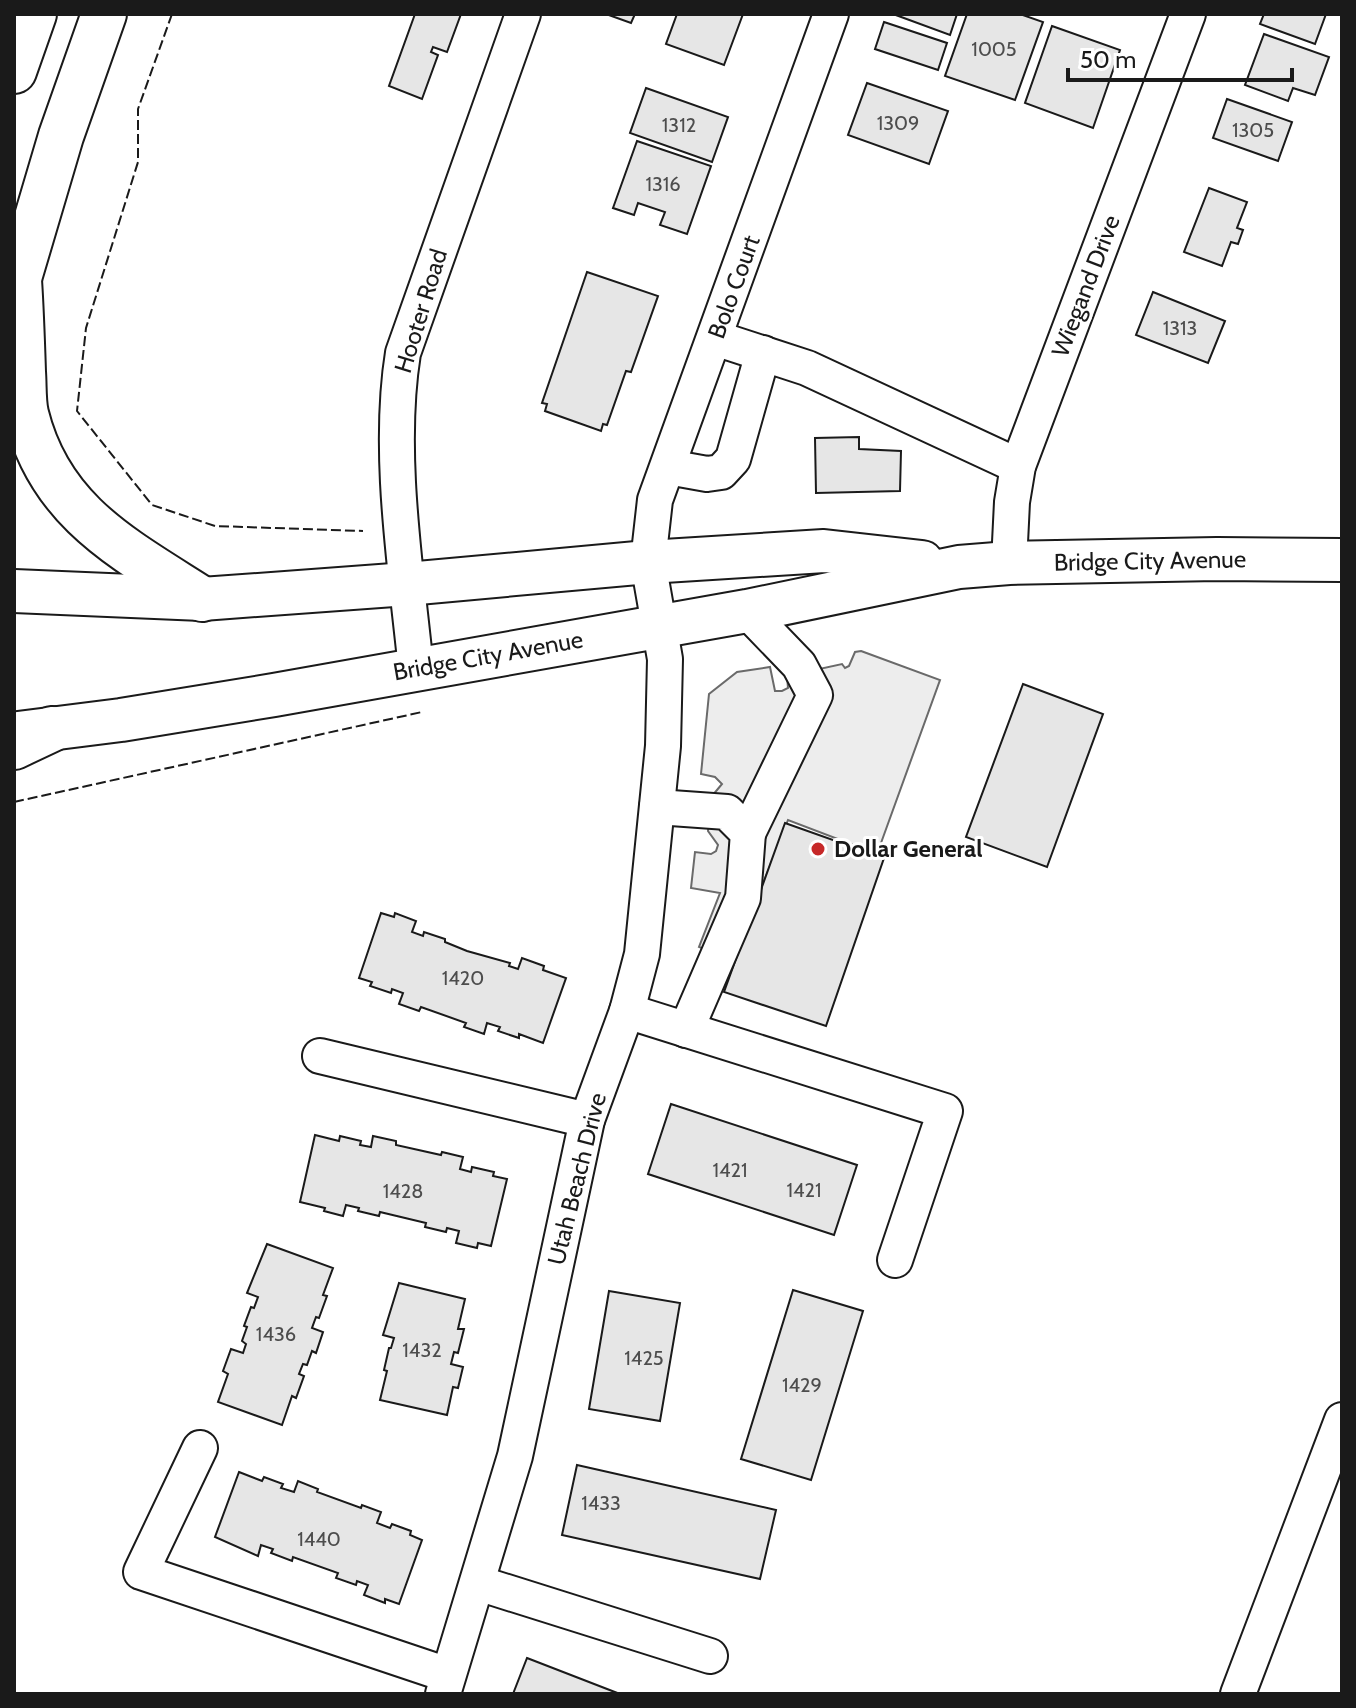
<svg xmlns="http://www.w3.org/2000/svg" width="1356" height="1708" viewBox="0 0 1356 1708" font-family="Cabin,sans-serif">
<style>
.built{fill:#ededed;stroke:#6a6a6a;stroke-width:2}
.building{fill:#e6e6e6;stroke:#1a1a1a;stroke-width:2}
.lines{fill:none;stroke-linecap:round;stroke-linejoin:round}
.minor-casing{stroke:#1a1a1a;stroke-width:38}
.major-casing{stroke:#1a1a1a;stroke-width:46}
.highway-casing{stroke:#1a1a1a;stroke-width:48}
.minor{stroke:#fff;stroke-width:34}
.major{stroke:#fff;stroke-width:42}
.highway{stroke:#fff;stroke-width:44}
.fence{stroke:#1a1a1a;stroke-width:2;stroke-dasharray:10 4;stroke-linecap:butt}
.poi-dot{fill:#c62828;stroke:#fff;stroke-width:3}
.labels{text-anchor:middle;stroke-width:6;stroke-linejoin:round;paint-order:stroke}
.number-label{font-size:20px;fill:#4d4d4d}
.street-label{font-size:24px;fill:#1a1a1a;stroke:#fff}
.poi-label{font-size:24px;font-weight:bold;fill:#1a1a1a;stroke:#fff;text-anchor:start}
</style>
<rect width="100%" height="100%" fill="#fff"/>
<path class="built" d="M 861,651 L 940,680 L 877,854 L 788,820 L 733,960 L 699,947 L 720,893 L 691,888 L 695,852 L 711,854 L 716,851 L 718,845 L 708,831 L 712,796 L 722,784 L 715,777 L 701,774 L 709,694 L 737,672 L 770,667 L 775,691 L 782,691 L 788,688 L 787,676 L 842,664 L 845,668 L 849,666 L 855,652 Z"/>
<g class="building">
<path d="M 415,14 L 461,14 L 447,52 L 433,47 L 431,52 L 438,55 L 422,99 L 389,86 Z"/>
<path d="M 606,14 L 635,14 L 631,23 Z"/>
<path d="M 677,14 L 743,14 L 724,65 L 666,44 Z"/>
<path d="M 893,14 L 957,14 L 950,35 Z"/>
<path d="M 967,14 L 1020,14 L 1043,22 L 1015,100 L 945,76 Z"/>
<path d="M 1264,14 L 1326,14 L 1315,44 L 1260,24 Z"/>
<path d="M 884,22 L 947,43 L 938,70 L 875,49 Z"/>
<path d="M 1052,26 L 1120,50 L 1093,128 L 1025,103 Z"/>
<path d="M 1264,34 L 1329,57 L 1315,95 L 1293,88 L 1288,101 L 1245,85 Z"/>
<path d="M 867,83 L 948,111 L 929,164 L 848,135 Z"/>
<path d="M 646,88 L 728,117 L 712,162 L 630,133 Z"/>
<path d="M 1227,99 L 1292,122 L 1278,161 L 1213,138 Z"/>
<path d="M 637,141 L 711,166 L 687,234 L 660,225 L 665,212 L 638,203 L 634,215 L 613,208 Z"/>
<path d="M 1209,188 L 1247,202 L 1237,228 L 1243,230 L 1238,244 L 1231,242 L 1222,266 L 1184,252 Z"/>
<path d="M 587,272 L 658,296 L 631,372 L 626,371 L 607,425 L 603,424 L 601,431 L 545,411 L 547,404 L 542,403 Z"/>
<path d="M 1153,292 L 1225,321 L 1208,363 L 1136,335 Z"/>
<path d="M 859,437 L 859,449 L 901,451 L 900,491 L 816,493 L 815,438 Z"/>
<path d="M 1023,684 L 1103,714 L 1047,867 L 966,837 Z"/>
<path d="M 785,823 L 884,858 L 826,1026 L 724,992 Z"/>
<path d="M 381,913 L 394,917 L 395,913 L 416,921 L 412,932 L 423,936 L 424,932 L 445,939 L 445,942 L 467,951 L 510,963 L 509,966 L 518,969 L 522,958 L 544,966 L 543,970 L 566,978 L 543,1043 L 519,1034 L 519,1038 L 498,1031 L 500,1027 L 487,1023 L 484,1034 L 464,1027 L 466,1023 L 421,1007 L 419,1011 L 399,1004 L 403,993 L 392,989 L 391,993 L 370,986 L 372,982 L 359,978 Z"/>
<path d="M 671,1104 L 857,1165 L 834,1235 L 648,1174 Z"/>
<path d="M 315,1135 L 339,1141 L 340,1136 L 361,1141 L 360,1145 L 371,1147 L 373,1136 L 396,1141 L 396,1145 L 441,1155 L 442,1152 L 463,1157 L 460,1169 L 471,1172 L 472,1167 L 494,1172 L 493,1176 L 507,1179 L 491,1246 L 478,1243 L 477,1248 L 456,1243 L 459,1231 L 447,1228 L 446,1232 L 425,1227 L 426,1223 L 380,1212 L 379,1216 L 358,1211 L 359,1208 L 346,1205 L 343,1216 L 324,1211 L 325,1208 L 300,1202 Z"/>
<path d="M 267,1244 L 333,1268 L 323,1295 L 327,1296 L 319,1318 L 316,1317 L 312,1328 L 323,1332 L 316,1353 L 312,1351 L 307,1365 L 303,1364 L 299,1374 L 304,1376 L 296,1398 L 292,1396 L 282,1425 L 218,1402 L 228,1374 L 223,1371 L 231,1349 L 243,1353 L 246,1344 L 242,1341 L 247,1327 L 244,1326 L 251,1307 L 254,1308 L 258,1297 L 247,1293 Z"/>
<path d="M 399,1283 L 465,1299 L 458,1329 L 464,1329 L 458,1353 L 454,1352 L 451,1364 L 463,1367 L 458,1388 L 453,1387 L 447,1415 L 380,1400 L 387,1371 L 384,1370 L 389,1348 L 391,1348 L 394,1338 L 383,1335 Z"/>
<path d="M 793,1290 L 863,1311 L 811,1480 L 741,1459 Z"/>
<path d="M 609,1291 L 680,1303 L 660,1421 L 589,1409 Z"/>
<path d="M 577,1465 L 776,1510 L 760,1579 L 562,1535 Z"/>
<path d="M 239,1472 L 262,1481 L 264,1477 L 283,1484 L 281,1488 L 294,1492 L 298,1481 L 318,1489 L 317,1492 L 361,1508 L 362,1505 L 381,1512 L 377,1523 L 390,1528 L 392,1524 L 411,1531 L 410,1535 L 422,1540 L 399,1604 L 385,1599 L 385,1603 L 364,1595 L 368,1585 L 357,1581 L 356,1585 L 336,1578 L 338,1573 L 293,1557 L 292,1561 L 271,1553 L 273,1549 L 261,1545 L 258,1556 L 215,1537 Z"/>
<path d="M 527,1658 L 620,1694 L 513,1694 Z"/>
</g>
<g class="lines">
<defs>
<g id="minor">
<path d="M 715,338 L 807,368 L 1018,466"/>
<path d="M 668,467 L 707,474 L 721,472 L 733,459 L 763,353"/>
<path d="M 1009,563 L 1012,502 L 1018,466 L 1188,14"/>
<path d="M 747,611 L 799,665 L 815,695 L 748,833"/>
<path d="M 416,669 C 406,569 387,452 403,353 L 523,14"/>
<path d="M 657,807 L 727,812 L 748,833 L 743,898 L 686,1030"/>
<path d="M 627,1011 L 945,1111 L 895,1260"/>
<path d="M 320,1056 L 587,1120"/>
<path d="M 200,1448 L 141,1572 L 448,1675"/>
<path d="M 478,1583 L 710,1656"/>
<path d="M 443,1694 L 515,1456 L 587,1120 L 627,1011 L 642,954 L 663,746 L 665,659 L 648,562 L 655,500 L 831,14"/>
<path d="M 1238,1694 L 1342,1420"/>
</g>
<g id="major">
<path d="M 14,591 L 202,599 L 407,584 L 648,562 L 824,551 L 922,562"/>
<path d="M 18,733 L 121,720 L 274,695 L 747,611 L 959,567 L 1009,563 L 1217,559 L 1342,560"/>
</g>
<g id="highway">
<path d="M 14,71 L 34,14"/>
<path d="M 19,280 C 21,310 22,341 23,372 C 24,385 23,401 26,414 C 50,512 124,549 202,599"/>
<path d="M 14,295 L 61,136 L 104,14"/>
<path d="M 14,747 L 52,729"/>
</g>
</defs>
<use href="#minor" class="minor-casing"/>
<use href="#major" class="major-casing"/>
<use href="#highway" class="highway-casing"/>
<use href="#minor" class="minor"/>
<use href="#major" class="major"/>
<use href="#highway" class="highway"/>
<g class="fence">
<path d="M 172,14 L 138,109 L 138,162 L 86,328 L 77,411 L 152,505 L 215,526 L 363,531"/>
<path d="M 14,802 L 422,712"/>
</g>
</g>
<circle class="poi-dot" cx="818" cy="849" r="8"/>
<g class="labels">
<g class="number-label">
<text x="994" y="56">1005</text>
<text x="898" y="130">1309</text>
<text x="679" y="132">1312</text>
<text x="1253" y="137">1305</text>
<text x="663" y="191">1316</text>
<text x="1180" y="335">1313</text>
<text x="463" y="985">1420</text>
<text x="730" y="1177">1421</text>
<text x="804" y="1197">1421</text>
<text x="403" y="1198">1428</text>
<text x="276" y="1341">1436</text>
<text x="422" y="1357">1432</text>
<text x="644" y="1365">1425</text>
<text x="802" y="1392">1429</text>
<text x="601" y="1510">1433</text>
<text x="319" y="1546">1440</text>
</g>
<g class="street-label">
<text transform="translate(1086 286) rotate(-69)" y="8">Wiegand Drive</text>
<text transform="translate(734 287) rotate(-70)" y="8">Bolo Court</text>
<text transform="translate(421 311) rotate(-73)" y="8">Hooter Road</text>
<text transform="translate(1150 561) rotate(-1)" y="8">Bridge City Avenue</text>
<text transform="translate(488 656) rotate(-10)" y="8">Bridge City Avenue</text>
<text transform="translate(577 1179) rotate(-76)" y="8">Utah Beach Drive</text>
</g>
<g class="poi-label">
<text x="834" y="857">Dollar General</text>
</g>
</g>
<rect width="1356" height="1708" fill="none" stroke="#1a1a1a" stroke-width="32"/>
<path d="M1068 68v12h224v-12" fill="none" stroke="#1a1a1a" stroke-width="4"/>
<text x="1080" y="68" font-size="24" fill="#1a1a1a" stroke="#ffffff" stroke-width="6" paint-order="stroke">50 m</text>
</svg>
